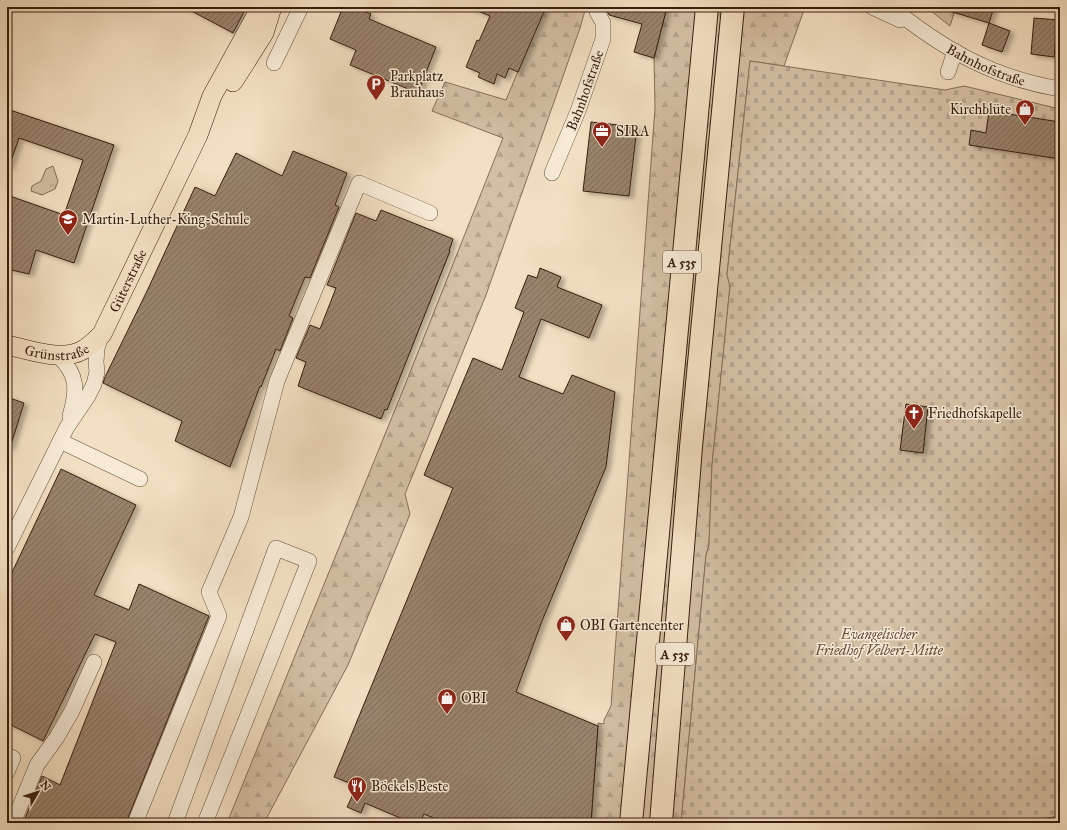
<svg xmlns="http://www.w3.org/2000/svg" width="1067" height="830" viewBox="0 0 1067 830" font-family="'IM FELL Great Primer',serif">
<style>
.grass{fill:url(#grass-tufts);stroke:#856e58}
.forest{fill:url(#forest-firs);stroke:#856e58}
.cemetery{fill:url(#cemetery-stones);stroke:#856e58}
.building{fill:url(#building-hatch);stroke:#371e0e;filter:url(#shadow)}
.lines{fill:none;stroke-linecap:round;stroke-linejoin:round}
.minor-casing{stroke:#664e3b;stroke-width:16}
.major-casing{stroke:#371e0e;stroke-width:20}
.highway-casing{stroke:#371e0e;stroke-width:24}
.minor{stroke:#f7ebd7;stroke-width:15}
.major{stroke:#f3e0c2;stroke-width:19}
.highway{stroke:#f3e0c2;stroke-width:22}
.labels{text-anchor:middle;stroke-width:3;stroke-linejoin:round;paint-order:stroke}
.shield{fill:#f7ebd7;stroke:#715c4a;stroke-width:1}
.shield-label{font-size:13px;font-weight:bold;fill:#371e0e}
.street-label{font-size:14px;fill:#371e0e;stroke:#f7ebd7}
.poi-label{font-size:14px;fill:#371e0e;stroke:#f7ebd7;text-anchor:start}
.park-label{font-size:14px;font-style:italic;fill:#664e3b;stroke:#f7ebd7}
</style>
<defs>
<pattern id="grass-tufts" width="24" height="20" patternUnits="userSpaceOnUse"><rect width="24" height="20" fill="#d3bfa3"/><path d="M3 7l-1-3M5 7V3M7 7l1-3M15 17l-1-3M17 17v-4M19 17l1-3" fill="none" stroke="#b6a48b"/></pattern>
<pattern id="forest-firs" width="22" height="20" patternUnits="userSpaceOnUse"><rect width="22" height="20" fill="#d3bfa3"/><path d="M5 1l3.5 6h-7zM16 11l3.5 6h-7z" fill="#b6a48b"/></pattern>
<pattern id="cemetery-stones" width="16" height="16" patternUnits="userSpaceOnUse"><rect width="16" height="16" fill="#d3bfa3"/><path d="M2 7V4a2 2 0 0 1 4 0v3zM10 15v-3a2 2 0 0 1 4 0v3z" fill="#b6a48b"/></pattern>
<pattern id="building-hatch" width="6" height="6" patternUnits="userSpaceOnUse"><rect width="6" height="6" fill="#99836c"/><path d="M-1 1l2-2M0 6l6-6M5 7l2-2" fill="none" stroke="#7e6b57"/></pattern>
<filter id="shadow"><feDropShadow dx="4.5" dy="2.5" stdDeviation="2" flood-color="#0004"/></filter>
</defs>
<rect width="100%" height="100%" fill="#f3e0c2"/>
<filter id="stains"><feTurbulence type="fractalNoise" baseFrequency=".005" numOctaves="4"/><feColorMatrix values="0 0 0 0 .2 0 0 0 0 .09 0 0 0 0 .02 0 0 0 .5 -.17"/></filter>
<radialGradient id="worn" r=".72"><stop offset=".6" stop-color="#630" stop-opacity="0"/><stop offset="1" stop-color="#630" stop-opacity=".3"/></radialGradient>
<g class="grass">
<path d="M 926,7 L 956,7 L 950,26 Z"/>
<path d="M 53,166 L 58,181 L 55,189 L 42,195 L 31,191 L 32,186 L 41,181 L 46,169 Z"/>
</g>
<g class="forest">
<path d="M 545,7 L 586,7 L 580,28 L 486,295 L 405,494 L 410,514 L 348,665 L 264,823 L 227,823 L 405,385 L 503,138 L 432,111 L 445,82 L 506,100 Z"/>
<path d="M 667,7 L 805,7 L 784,66 L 750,61 L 727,274 L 730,286 L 712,465 L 709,545 L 706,555 L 681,823 L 591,823 L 598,723 L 604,724 L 604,720 L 611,706 L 655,108 L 654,58 Z"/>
<path d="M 1060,816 L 1060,823 L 1012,823 Z"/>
</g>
<path class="cemetery" d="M 750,61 L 945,90 L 964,86 L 1060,109 L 1060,816 L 1012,823 L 681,823 L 706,555 L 709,545 L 712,465 L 730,286 L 727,275 Z"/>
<g class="building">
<path d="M 184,7 L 236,7 L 244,12 L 233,33 Z"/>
<path d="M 343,7 L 353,7 L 371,14 L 369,19 L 436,47 L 418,93 L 350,65 L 356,50 L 330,39 Z"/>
<path d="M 468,7 L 546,7 L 518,72 L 509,68 L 505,78 L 497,74 L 494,84 L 478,77 L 480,73 L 466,67 L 477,40 L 479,41 L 490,16 Z"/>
<path d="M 608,7 L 667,7 L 654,58 L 634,52 L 642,24 L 609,15 L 607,11 Z"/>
<path d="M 946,7 L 994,7 L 989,23 L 946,10 Z"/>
<path d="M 1034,18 L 1058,20 L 1054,57 L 1031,54 Z"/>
<path d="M 989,23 L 1010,31 L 1002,52 L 982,45 Z"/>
<path d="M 7,109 L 114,145 L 74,263 L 36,250 L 29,274 L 7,269 L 7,195 L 64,215 L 83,160 L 19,138 L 9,167 L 7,167 Z"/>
<path d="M 989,111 L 1060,122 L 1060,159 L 969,145 L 971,130 L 986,133 Z"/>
<path d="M 591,122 L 637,127 L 629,196 L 583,191 Z"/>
<path d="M 293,151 L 347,173 L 335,205 L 339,207 L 310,278 L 305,277 L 289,316 L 293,318 L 280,351 L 276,349 L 261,387 L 260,386 L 230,467 L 175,441 L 182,421 L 103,383 L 105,377 L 148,289 L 195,187 L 215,196 L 236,153 L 282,176 Z"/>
<path d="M 381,210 L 453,239 L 449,251 L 450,251 L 387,410 L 385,409 L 381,419 L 298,386 L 306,362 L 296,358 L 310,325 L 320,329 L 336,288 L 327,285 L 356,213 L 376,221 Z"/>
<path d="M 540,268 L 561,277 L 557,287 L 602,305 L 589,338 L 541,319 L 519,377 L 563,394 L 572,375 L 615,392 L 606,467 L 542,621 L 516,692 L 598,726 L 591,823 L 445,823 L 424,814 L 420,823 L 412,823 L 365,803 L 361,813 L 347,807 L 357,786 L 334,777 L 453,488 L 424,475 L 473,358 L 502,370 L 524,312 L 515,308 L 528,275 L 537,278 Z"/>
<path d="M 7,397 L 24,403 L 10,448 L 7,448 Z"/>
<path d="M 906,404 L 928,407 L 923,453 L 900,450 Z"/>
<path d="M 61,469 L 136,505 L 94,595 L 129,610 L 139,584 L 209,616 L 126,823 L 23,823 L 42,776 L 60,785 L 116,642 L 95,634 L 43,741 L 7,723 L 7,583 Z"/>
</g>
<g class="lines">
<defs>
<g id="minor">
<path d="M 872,7 L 900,20"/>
<path id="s1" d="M 891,7 C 943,49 993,78 1060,89"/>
<path d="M 274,63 L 301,7"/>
<path d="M 948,72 L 955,51"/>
<path id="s2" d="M 552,173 L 578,111 L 603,39 L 603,23 L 597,12 L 599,7"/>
<path d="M 58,356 C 79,375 77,391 70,416"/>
<path d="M 60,441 L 140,479"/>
<path d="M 7,548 L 67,427 L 88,396 L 94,384 L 97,372 L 96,362 L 97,348 L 102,334"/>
<path d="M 7,755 L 13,758 L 7,772"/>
<path d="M 13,823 L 37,765 L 57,737 L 72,711 L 94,662"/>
<path d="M 135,823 L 219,616 L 209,592 L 241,517 L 277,381 L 359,183 L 430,213"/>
<path d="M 175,823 L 276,548 L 309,561 L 205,823"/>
</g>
<g id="major">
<path d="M 233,82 L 264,33 L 272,7"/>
<path id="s3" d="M 7,345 C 30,350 61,362 83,350 C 90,346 96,340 102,334 L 198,135 L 212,96 L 261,7"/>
</g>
<g id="highway">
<path d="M 631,823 L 707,7"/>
<path d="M 661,823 L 691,447 L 733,7"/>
</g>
</defs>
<use href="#minor" class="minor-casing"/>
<use href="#major" class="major-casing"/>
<use href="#highway" class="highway-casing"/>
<use href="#minor" class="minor"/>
<use href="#major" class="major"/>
<use href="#highway" class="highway"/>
</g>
<defs>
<symbol id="parking-pin" viewBox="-11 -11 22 30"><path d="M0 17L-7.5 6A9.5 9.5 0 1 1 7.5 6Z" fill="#8f2418" stroke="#f7ebd7"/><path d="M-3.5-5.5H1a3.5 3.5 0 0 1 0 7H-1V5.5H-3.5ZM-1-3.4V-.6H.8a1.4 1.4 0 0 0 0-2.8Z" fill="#fff"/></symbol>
<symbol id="shop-pin" viewBox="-11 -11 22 30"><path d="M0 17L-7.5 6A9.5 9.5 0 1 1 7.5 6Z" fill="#8f2418" stroke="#f7ebd7"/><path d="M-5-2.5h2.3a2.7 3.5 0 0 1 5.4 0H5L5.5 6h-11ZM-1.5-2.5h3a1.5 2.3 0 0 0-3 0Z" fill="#fff"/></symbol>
<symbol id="office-pin" viewBox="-11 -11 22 30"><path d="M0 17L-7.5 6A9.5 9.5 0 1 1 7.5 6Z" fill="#8f2418" stroke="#f7ebd7"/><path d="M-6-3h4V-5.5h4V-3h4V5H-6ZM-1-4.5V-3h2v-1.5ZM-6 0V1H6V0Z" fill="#fff"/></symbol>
<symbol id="school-pin" viewBox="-11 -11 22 30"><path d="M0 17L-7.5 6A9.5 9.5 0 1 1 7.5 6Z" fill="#8f2418" stroke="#f7ebd7"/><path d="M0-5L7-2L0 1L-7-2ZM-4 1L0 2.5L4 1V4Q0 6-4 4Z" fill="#fff"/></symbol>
<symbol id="church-pin" viewBox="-11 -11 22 30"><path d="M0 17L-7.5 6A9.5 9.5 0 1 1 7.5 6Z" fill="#8f2418" stroke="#f7ebd7"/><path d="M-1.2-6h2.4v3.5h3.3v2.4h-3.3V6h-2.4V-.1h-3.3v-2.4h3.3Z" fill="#fff"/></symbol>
<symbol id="restaurant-pin" viewBox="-11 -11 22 30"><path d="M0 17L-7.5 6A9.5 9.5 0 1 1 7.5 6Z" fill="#8f2418" stroke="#f7ebd7"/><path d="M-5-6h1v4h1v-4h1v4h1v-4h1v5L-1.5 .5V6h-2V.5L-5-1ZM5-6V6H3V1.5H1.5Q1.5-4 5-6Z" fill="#fff"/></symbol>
</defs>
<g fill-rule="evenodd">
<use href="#parking-pin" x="365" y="73" width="22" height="30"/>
<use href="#shop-pin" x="1014" y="98" width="22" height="30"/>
<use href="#office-pin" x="591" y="120" width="22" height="30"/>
<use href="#school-pin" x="57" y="208" width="22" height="30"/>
<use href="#church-pin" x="903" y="402" width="22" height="30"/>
<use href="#shop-pin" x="555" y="614" width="22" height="30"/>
<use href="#shop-pin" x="436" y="687" width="22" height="30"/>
<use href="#restaurant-pin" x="346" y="775" width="22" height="30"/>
</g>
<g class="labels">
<g class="shield">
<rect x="663" y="251" width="38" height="22" rx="3"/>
<rect x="656" y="643" width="38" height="22" rx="3"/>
</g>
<g class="shield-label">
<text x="682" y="267">A 535</text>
<text x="675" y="659">A 535</text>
</g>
<g class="street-label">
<text dy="5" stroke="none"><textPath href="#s1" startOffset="112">Bahnhofstraße</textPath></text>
<text dy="5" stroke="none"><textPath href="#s2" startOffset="89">Bahnhofstraße</textPath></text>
<text dy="5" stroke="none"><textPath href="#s3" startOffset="162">Güterstraße</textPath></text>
<text dy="5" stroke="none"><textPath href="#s3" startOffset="51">Grünstraße</textPath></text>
</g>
<g class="poi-label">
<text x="390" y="81">Parkplatz<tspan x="390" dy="16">Brauhaus</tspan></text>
<text x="1011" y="114" text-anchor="end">Kirchblüte</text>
<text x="616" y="136">SIRA</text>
<text x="82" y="224">Martin-Luther-King-Schule</text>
<text x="928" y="418">Friedhofskapelle</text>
<text x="580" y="630">OBI Gartencenter</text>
<text x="461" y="703">OBI</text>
<text x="371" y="791">Böckels Beste</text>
</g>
<g class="park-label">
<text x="879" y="639">Evangelischer<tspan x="879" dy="16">Friedhof Velbert-Mitte</tspan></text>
</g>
</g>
<rect width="1067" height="830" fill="none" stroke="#f3e0c2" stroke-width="24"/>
<rect x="8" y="8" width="1051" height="814" fill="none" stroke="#371e0e" stroke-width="2"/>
<rect x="12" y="12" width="1043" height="806" fill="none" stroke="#371e0e"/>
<g transform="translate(38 792) rotate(51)" stroke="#f7ebd7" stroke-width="3" paint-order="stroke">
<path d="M0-3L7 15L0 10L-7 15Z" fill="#371e0e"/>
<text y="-6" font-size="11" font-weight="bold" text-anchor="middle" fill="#371e0e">N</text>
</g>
<rect width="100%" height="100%" filter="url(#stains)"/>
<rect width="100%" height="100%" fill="url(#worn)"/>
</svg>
